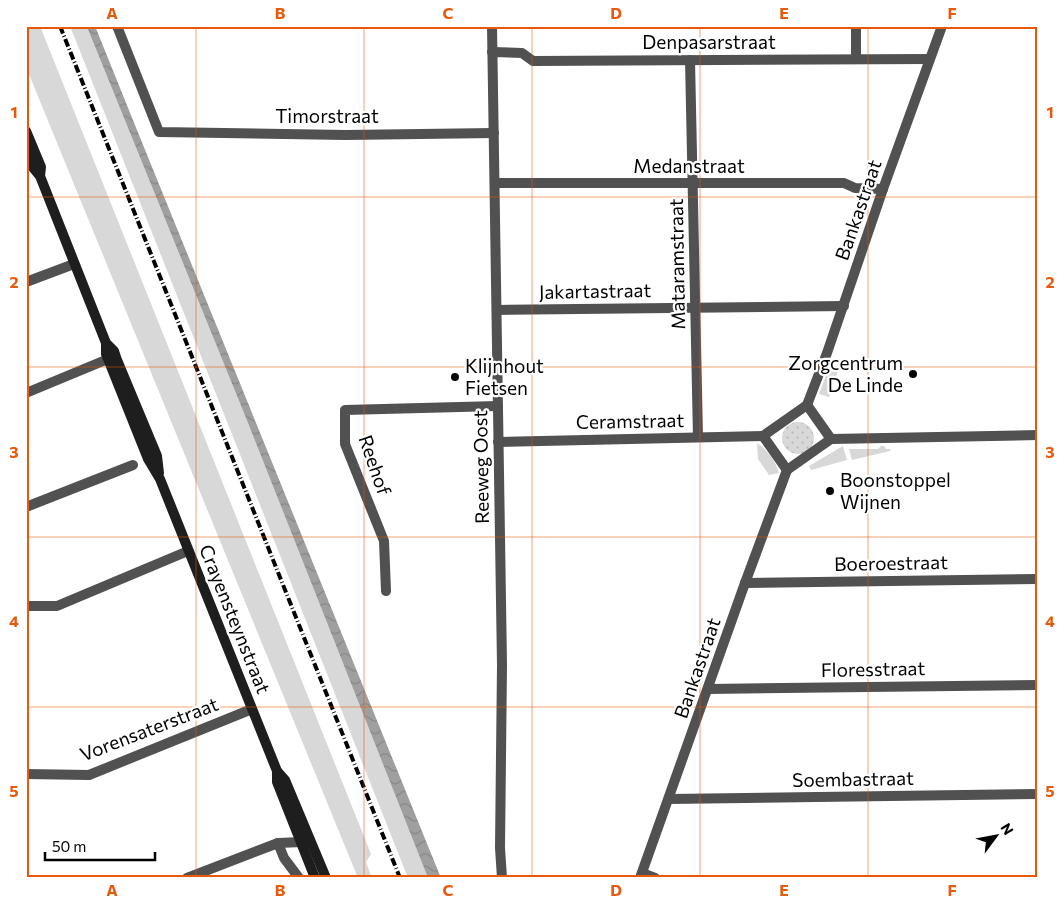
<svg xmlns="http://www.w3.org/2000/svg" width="1064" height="904" viewBox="0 0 1064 904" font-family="Commissioner,sans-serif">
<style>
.green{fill:#d8d8d8}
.garden{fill:url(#garden-dots)}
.water{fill:url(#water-waves)}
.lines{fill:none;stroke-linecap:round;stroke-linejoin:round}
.minor{stroke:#515151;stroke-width:10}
.tertiary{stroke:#515151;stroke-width:10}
.secondary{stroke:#1e1e1e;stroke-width:10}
.rail{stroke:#000;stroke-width:4;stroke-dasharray:8 2.5 1 2.5;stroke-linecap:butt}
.grid{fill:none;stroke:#e8590c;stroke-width:1;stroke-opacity:0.55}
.poi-dot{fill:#000;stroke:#fff;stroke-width:2}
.labels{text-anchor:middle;stroke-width:4.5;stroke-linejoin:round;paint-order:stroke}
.street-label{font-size:19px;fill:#000;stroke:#fff}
.poi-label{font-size:19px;fill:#000;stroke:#fff;text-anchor:start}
.neatline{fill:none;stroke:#e8590c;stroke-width:2}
.grid-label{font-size:16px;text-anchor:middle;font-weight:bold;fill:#e8590c}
</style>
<defs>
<pattern id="garden-dots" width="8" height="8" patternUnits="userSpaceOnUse" patternTransform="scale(1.25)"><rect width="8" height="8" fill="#d8d8d8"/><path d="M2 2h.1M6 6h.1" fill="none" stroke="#b8b8b8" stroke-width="1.8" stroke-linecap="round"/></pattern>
<pattern id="water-waves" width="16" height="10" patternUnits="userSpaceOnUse" patternTransform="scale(1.25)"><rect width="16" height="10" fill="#9f9f9f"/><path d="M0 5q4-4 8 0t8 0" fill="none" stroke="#878787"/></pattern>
</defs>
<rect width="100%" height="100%" fill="#fff"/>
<g class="green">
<path d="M 26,26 L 40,26 L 371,854 L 366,862 L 372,878 L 358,878 L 26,67 Z"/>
<path d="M 70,26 L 87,27 L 248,423 L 428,878 L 408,878 Z"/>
<path d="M 830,365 L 839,368 L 829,397 L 819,394 Z"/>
<path d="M 757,443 C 767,449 776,462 779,473 L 769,475 L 758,459 Z"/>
<path d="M 843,446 L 847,460 L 811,470 L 809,466 Z"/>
<path d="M 881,446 L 884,446 L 886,449 L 891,449 L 890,451 L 852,460 L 849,449 L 878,449 Z"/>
</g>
<circle class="garden" cx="798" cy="438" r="16"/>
<path class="water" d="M 95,26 L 139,135 L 441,878 L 428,878 L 248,423 L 87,27 Z"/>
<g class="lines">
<g class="minor">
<path d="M 117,26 L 159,132 L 346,135 L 494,133"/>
<path d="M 856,26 L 856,59"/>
<path d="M 492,52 L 522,53 L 533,61 L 929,59"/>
<path d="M 690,60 L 698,437"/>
<path d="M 495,183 L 844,183 L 855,188 L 883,189"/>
<path d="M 26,282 L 74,264"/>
<path d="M 497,310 L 844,306"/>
<path d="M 26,393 L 108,359"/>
<path d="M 807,405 L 827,353 L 883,189 L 942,26"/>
<path d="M 807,405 L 831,439"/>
<path d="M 763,436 L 807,405"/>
<path d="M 763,436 L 787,470"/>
<path d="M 831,439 L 1038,435"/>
<path d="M 498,442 L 763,436"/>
<path d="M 787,470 L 831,439"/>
<path d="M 26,507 L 133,465"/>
<path d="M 745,583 L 1038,579"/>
<path d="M 386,591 L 384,541 L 345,444 L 345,410 L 498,406"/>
<path d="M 26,606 L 57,606 L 188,551"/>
<path d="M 708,689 L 1038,685"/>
<path d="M 26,774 L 89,775 L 252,709"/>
<path d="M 669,799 L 1038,794"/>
<path d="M 278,843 L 284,858 L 299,878"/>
<path d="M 642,873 L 655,878"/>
<path d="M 187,878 L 278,843 L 302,842 L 308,839"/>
<path d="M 640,878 L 745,583 L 787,470"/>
</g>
<path class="tertiary" d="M 492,26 L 502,665 L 500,848 L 502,878"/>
<g class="secondary">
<path d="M 26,131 L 41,167 L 40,176"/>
<path d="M 26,154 L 31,165 L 40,176 L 106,343 L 114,351 L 117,360 L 157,456 L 159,473"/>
<path d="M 106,343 L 106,354 L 148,459 L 160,479 L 277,771 L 285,780 L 326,878"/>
<path d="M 277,771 L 277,782 L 315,878"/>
</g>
<path class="rail" d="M 60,26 L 400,878"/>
</g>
<path class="grid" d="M 196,26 L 196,878M 364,26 L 364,878M 532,26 L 532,878M 700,26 L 700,878M 868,26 L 868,878M 26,197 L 1038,197M 26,367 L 1038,367M 26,537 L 1038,537M 26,707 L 1038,707"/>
<g class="poi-dot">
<circle cx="913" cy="374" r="5"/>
<circle cx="455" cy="377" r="5"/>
<circle cx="830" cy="491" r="5"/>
</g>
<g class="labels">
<g class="street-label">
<text x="709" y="49">Denpasarstraat</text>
<text x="327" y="123">Timorstraat</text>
<text x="689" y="173">Medanstraat</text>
<text transform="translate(858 210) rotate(-71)" y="7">Bankastraat</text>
<text transform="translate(677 264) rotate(-91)" y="7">Mataramstraat</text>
<text transform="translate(595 291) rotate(-1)" y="7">Jakartastraat</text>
<text transform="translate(630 421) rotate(-1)" y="7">Ceramstraat</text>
<text transform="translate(375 465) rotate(71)" y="7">Reehof</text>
<text transform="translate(481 467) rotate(-91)" y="7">Reeweg Oost</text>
<text transform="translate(891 563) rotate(-1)" y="7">Boeroestraat</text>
<text transform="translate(235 619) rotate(68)" y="7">Crayensteynstraat</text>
<text transform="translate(697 668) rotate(-71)" y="7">Bankastraat</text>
<text transform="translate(873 669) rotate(-1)" y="7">Floresstraat</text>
<text transform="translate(149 729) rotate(-21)" y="7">Vorensaterstraat</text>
<text transform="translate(853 779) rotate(-1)" y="7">Soembastraat</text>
</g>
<g class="poi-label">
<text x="903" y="370" text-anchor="end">Zorgcentrum<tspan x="903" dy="22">De Linde</tspan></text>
<text x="465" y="373">Klijnhout<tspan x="465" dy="22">Fietsen</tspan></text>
<text x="840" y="487">Boonstoppel<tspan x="840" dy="22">Wijnen</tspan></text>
</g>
</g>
<rect width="1064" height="904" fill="none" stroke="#ffffff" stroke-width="55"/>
<g transform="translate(996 836) rotate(58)" stroke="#ffffff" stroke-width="4" paint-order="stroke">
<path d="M0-4L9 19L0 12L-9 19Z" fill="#000000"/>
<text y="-8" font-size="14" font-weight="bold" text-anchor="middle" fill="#000000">N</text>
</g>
<path d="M45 852v8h110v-8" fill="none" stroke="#000000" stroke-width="2.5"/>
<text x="52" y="852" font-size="15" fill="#000000" stroke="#ffffff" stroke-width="4" paint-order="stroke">50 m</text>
<rect x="28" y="28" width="1008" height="848" class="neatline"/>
<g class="grid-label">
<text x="112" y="19">A</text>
<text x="280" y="19">B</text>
<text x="448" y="19">C</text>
<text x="616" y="19">D</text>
<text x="784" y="19">E</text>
<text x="952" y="19">F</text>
<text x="14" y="118">1</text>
<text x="1050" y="118">1</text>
<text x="14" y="288">2</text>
<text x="1050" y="288">2</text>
<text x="14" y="458">3</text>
<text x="1050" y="458">3</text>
<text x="14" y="627">4</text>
<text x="1050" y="627">4</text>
<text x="14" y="797">5</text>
<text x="1050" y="797">5</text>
<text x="112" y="896">A</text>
<text x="280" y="896">B</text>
<text x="448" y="896">C</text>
<text x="616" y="896">D</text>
<text x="784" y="896">E</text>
<text x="952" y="896">F</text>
</g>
</svg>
